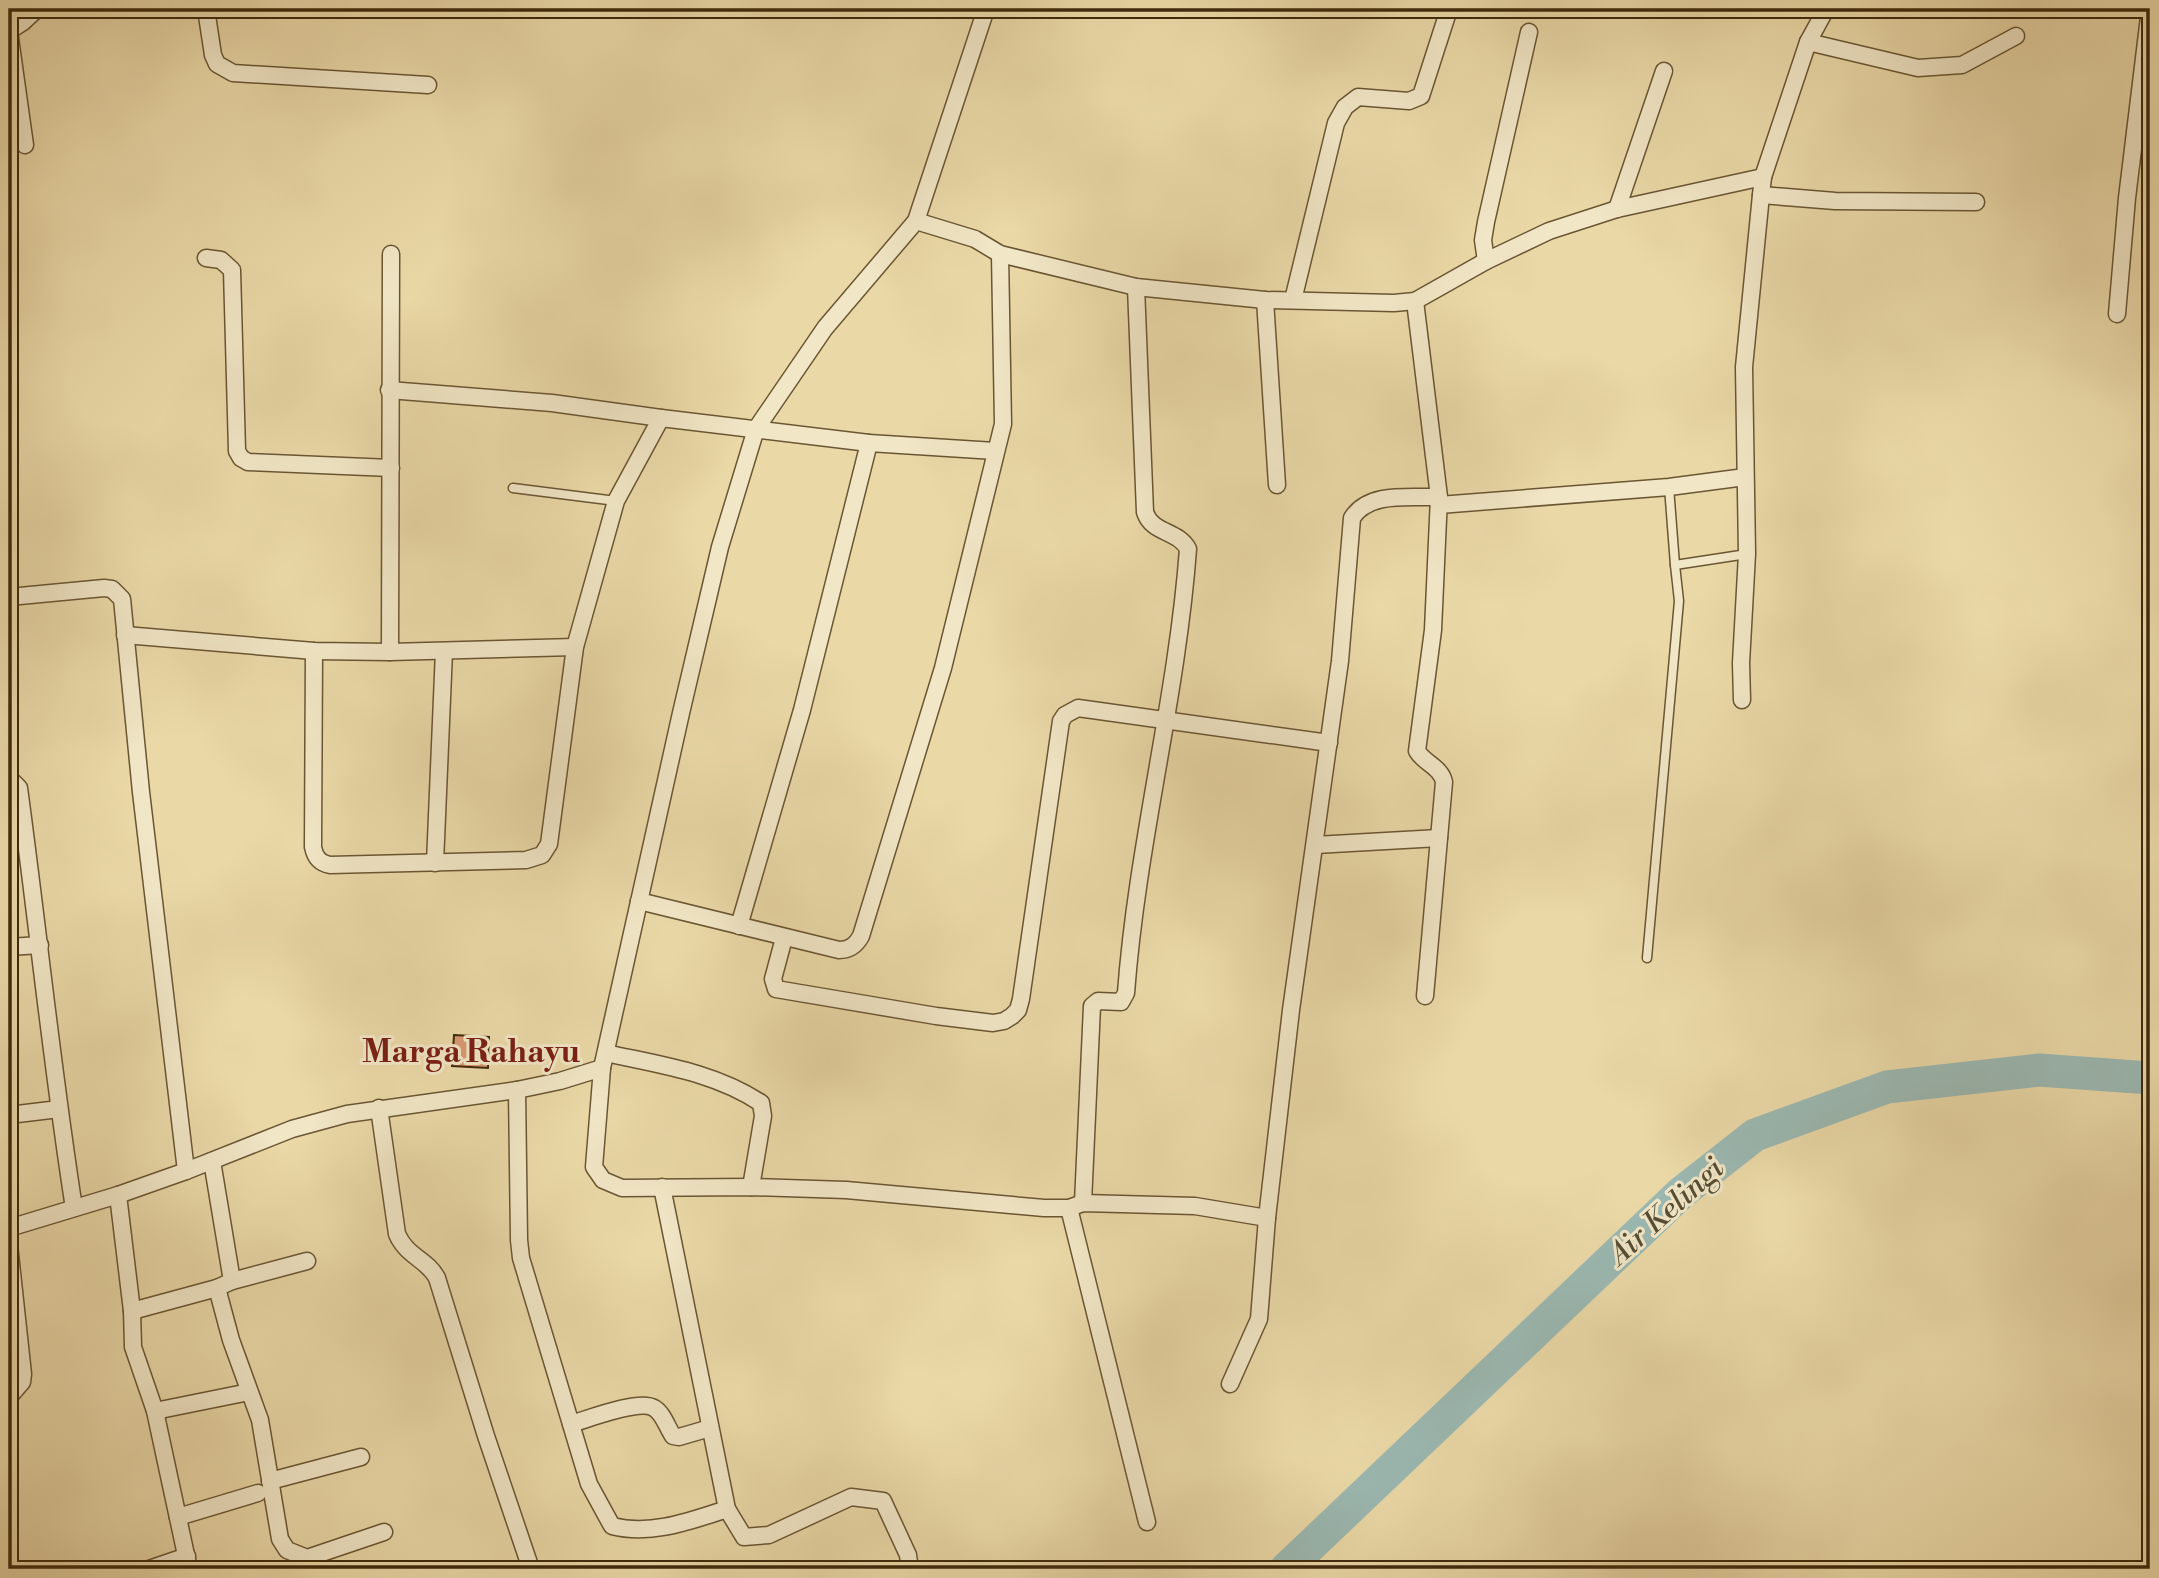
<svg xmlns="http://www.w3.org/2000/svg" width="2159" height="1578" viewBox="0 0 2159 1578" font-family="'Libre Bodoni',serif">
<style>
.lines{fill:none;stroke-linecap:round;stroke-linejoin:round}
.river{stroke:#9bb8b1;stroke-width:33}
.building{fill:#da9872;stroke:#3f2a0c;stroke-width:2}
.lane-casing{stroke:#6a5633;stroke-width:11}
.street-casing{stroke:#6a5633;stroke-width:19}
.lane{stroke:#f1e6c6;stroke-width:8}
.street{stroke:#f1e6c6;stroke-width:16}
.labels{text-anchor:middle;stroke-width:6;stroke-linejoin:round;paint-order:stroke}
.water-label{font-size:30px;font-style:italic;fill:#564e35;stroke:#f1e6c6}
.quarter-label{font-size:32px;font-weight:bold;fill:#7a1f14;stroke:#f1e6c6}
</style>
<rect width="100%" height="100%" fill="#ead8a7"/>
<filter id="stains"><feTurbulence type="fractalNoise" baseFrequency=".00286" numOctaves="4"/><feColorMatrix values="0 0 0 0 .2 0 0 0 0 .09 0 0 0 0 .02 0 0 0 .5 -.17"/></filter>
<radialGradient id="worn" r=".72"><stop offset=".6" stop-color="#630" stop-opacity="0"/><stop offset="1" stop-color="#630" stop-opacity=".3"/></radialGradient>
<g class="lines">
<path class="river" d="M 1286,1569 L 1681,1193 L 1755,1135 L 1887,1087 L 2039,1070 L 2150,1078"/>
</g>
<path class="building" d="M 454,1035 L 489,1037 L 488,1068 L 452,1066 Z"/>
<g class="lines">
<defs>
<g id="lane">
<path d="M 1669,487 L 1675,565"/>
<path d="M 513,488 L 616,501"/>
<path d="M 1647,958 L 1679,601 L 1675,565 L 1747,554"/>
</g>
<g id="street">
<path d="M 206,9 L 213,55 L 217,64 L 233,73 L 428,85"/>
<path d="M 9,31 L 25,145"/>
<path d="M 9,31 L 23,22 L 37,9"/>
<path d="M 1808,42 L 1918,68 L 1962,65 L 2016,36"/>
<path d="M 1761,195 L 1835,201 L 1976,202"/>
<path d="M 1617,209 L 1664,71"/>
<path d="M 916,221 L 975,239 L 1000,254 L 1136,287 L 1265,300 L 1394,303 L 1415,301 L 1486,261 L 1549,231 L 1617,209 L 1763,177"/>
<path d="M 206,258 L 221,260 L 232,270 L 237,451 L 241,458 L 248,462 L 391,468"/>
<path d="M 1486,261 L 1483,240 L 1486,222 L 1529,32"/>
<path d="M 1265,300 L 1277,485"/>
<path d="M 1293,300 L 1336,123 L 1345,107 L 1358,97 L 1409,101 L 1421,96 L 1449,9"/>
<path d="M 1415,301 L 1439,497 L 1433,630 L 1417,751 C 1424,763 1441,767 1444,782 L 1425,996"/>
<path d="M 2117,314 L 2127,198 L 2150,9"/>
<path d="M 389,390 L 552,403 L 661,418 L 869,443 L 995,451"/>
<path d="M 1439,505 L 1669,487 L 1745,477"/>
<path d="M 9,597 L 104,588 L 112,589 L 122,599 L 141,792 L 186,1171"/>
<path d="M 125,635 L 314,651 L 390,652 L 575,647"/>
<path d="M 314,651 L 313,847 C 315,857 319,863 330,865 L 526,860 L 542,855 L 549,844 L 575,647 L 616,501 L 661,418"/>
<path d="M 390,652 L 391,254"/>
<path d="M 1742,700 L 1741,663 L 1747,554 L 1744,367 L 1761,195 L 1763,177 L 1808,42 L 1826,9"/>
<path d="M 9,778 L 19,788 C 38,928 52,1068 74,1208"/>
<path d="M 1315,845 L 1439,838"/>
<path d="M 435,863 L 444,651"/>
<path d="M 639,901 L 839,950 C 850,950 856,945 861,936 L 943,668 L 1003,424 L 1000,254"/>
<path d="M 739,926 L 802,710 L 869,443"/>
<path d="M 784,938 L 773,979 L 776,989 L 936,1016 L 993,1023 L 1004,1021 L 1012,1016 L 1018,1010 L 1021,999 L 1061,721 L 1065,715 L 1078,708 L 1329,743"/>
<path d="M 9,947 L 40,945"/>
<path d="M 606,1053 C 660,1065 714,1072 761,1103 L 763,1116 L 751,1187"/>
<path d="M 602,1068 L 594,1167 L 603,1180 L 622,1188 L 751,1187 L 846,1190 L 1044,1208 L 1069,1208 L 1083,1203 L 1195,1206 L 1267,1218"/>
<path d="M 517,1090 L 519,1240 L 521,1258 L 589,1484 L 612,1526 C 651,1536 690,1521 727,1509"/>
<path d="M 379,1108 L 397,1234 C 407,1257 427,1259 437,1278 L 486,1436 L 531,1569"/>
<path d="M 9,1115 L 59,1109"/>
<path d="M 212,1161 L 232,1281 L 217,1288 L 231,1340 L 260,1420 L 280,1539 L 287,1550 L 307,1558 L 384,1532"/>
<path d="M 662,1187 L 727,1509 L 744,1537 L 769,1535 L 851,1497 L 883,1501 L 908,1555 L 910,1569"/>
<path d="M 118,1195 L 132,1311 L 133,1347 L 155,1411 L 189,1569"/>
<path d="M 1083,1203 L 1092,1006 L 1098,1001 L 1121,1002 L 1126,993 C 1137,844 1177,698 1188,549 C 1178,530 1152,534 1145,512 L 1136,287"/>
<path d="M 1069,1208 L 1147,1522"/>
<path d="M 9,1228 L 118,1195 L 186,1171 L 292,1129 L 347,1114 L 517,1090 L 560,1081 L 602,1068 L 681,713 L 720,547 L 756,429 L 825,328 L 916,221 L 986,9"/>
<path d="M 9,1245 L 23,1374 L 22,1382 L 9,1397"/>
<path d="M 232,1281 L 307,1261"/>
<path d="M 132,1311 L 217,1288"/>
<path d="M 1230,1384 L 1259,1319 L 1267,1218 L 1291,1010 L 1340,661 L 1352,518 C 1369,491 1410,498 1439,497"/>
<path d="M 155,1411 L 249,1392"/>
<path d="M 571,1424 C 588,1419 639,1399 654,1408 C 663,1413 667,1427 673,1436 L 679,1437 L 710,1428"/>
<path d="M 270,1481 L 361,1457"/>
<path d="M 178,1517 L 258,1493"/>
<path d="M 149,1569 L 187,1556"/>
</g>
</defs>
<use href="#lane" class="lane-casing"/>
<use href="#street" class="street-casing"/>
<use href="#lane" class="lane"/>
<use href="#street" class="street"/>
</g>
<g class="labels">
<g class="water-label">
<text transform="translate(1666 1211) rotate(-42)" y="10">Air Kelingi</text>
</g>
<g class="quarter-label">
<text x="471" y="1062">Marga Rahayu</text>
</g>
</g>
<rect width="2159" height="1578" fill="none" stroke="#ead8a7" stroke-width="35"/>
<rect x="10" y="10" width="2138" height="1557" fill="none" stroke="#3f2a0c" stroke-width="3.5"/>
<rect x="18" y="18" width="2124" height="1543" fill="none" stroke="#3f2a0c" stroke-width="2"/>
<rect width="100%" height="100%" filter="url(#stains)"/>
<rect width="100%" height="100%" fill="url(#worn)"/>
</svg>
